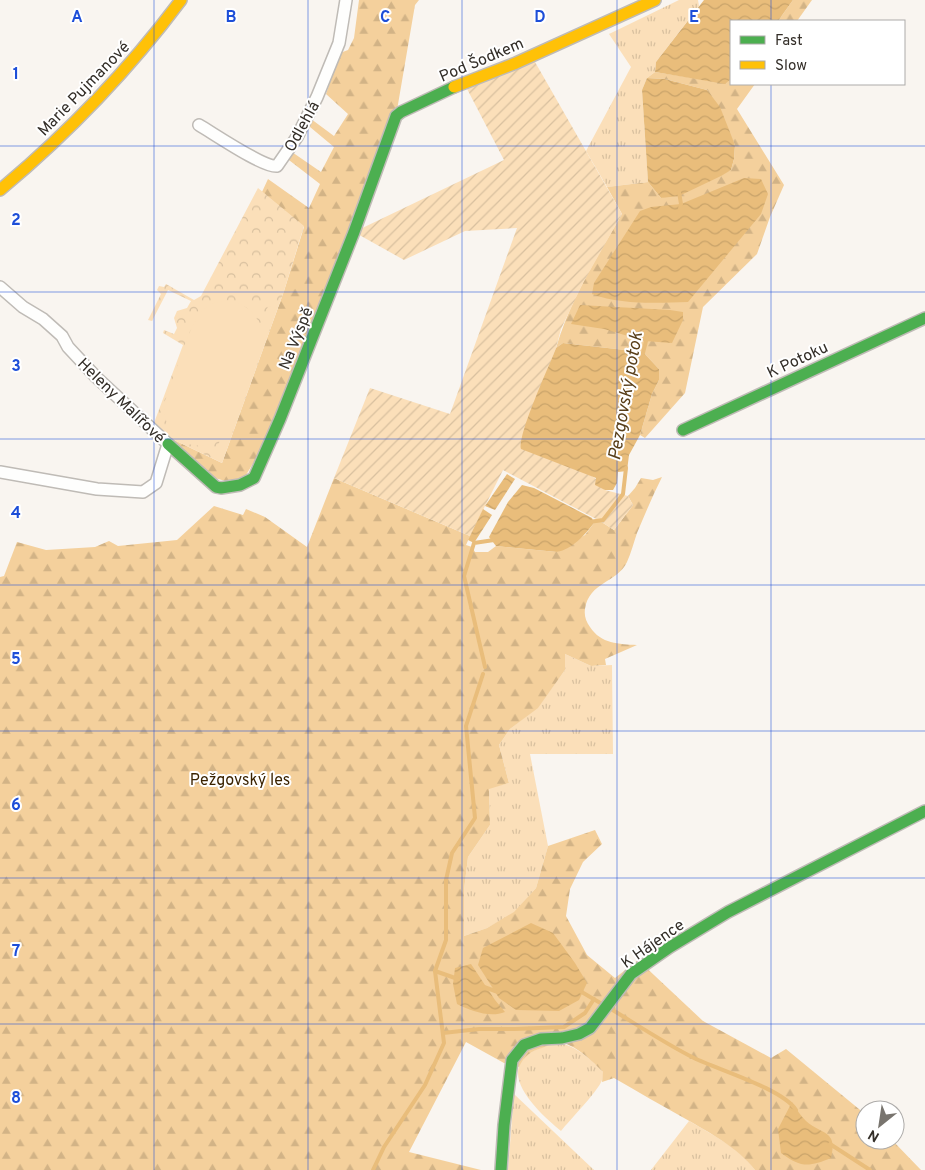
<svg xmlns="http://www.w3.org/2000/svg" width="925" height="1170" viewBox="0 0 925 1170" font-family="Overpass,sans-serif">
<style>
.grass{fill:url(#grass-tufts)}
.forest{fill:url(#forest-firs)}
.park{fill:url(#park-crowns)}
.garden{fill:url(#garden-furrows)}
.pitch{fill:#fbdfb9}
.water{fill:url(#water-waves)}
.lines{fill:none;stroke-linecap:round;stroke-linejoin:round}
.stream{stroke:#e9bd7b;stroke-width:4}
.street-casing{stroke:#bfbbb6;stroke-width:14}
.fast-casing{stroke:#bfbbb6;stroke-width:14}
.slow-casing{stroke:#bfbbb6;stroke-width:14}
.street{stroke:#fefefd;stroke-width:11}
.fast{stroke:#4caf50;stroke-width:11}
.slow{stroke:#ffc107;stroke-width:11}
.grid{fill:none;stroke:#1d4ed8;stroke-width:1;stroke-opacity:0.55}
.labels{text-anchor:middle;stroke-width:4;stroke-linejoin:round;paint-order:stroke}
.street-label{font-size:16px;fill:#332e28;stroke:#fff}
.park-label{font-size:16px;fill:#3b2300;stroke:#fff}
.water-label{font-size:18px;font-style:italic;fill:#593f1a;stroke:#fff}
.grid-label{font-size:16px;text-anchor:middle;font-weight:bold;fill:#1d4ed8;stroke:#fff;stroke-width:4;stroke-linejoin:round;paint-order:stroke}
</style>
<defs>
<pattern id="grass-tufts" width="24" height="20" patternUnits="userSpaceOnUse" patternTransform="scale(1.25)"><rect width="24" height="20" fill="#fbdfb9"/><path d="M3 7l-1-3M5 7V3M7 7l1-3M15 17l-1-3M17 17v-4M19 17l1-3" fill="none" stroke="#d8c09f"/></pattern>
<pattern id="forest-firs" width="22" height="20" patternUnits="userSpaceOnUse" patternTransform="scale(1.25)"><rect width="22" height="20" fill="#f4d09c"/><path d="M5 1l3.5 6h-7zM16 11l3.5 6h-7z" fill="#d2b386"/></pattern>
<pattern id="park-crowns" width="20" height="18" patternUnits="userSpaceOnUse" patternTransform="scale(1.25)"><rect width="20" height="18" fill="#fbdfb9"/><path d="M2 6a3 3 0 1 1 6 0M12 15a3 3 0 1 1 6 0" fill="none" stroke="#d8c09f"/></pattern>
<pattern id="garden-furrows" width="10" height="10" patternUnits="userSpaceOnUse" patternTransform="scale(1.25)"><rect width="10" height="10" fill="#fbdfb9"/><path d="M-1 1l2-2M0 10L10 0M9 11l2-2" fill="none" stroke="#d8c09f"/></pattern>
<pattern id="water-waves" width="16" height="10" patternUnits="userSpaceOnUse" patternTransform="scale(1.25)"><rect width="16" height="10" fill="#e9bd7b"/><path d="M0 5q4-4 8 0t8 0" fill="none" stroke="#c8a36a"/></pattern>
</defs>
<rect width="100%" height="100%" fill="#f9f5f0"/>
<g class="grass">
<path d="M 679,0 L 698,0 L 699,6 L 656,62 L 655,72 L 647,78 L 642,90 L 648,182 L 607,187 L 586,151 L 631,67 L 609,34 Z"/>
<path d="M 565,654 L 591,666 L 612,665 L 613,754 L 530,754 L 548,846 L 536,888 L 514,913 L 487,928 L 464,936 L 464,890 L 468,857 L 490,825 L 489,788 L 509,783 L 499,745 L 510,729 L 538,707 L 565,670 Z"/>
<path d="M 558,1043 C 575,1045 591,1059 603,1072 C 603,1075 603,1077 602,1080 C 599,1090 569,1121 561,1131 C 544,1117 500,1079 526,1056 C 534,1049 547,1046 558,1043 Z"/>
<path d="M 514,1094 L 594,1170 L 508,1170 Z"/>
<path d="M 689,1121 C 713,1135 739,1148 755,1170 L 651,1170 Z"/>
</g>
<g class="forest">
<path d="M 359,0 L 419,0 L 415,5 L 396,116 L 280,419 L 240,485 L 211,477 L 172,439 L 222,463 L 284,291 L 304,227 L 262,192 L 268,179 L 309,208 L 320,184 L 285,157 L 289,150 L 321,172 L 334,147 L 304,122 L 307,116 L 334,136 L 348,114 L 326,94 L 340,53 L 348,50 L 354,38 Z"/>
<path d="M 793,0 L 812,0 L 797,21 L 778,21 Z"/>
<path d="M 655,72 L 725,83 L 731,79 L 731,84 L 755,84 L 737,109 L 784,185 L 770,217 L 757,254 L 703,307 L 685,393 L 645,438 L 640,435 L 652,394 L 659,380 L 659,369 L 643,352 L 563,343 L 556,348 C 570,300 597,257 622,214 L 607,187 L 648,182 L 661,198 L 731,170 L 734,159 L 735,145 L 707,90 L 665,79 L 647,78 Z"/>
<path d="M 662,477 C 653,495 645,514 637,533 C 634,542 631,553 627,562 C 617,583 589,582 585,609 C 584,616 586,621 590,627 C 601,644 619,644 637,645 L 605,659 L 606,665 L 591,666 L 565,654 L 565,670 L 538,708 L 510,729 L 499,745 L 509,783 L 489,789 L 490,825 L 468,857 L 464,890 L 464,936 L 487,928 L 514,912 L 536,888 L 548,846 L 595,830 L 602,844 L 583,862 L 570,889 L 566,916 L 587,955 L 615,978 L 638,960 L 703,1021 L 771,1058 L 786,1049 L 865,1114 L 865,1140 L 892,1140 L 921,1170 L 755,1170 C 737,1147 710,1133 684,1118 C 661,1105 638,1092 614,1078 L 602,1082 L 603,1072 C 593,1062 572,1041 557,1043 C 552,1044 547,1046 542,1048 C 531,1051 524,1056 519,1067 L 504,1063 L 466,1042 L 409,1152 L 481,1170 L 0,1170 L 0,577 L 4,576 L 17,542 L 46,550 L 95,547 L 109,541 L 118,546 L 177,540 L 214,506 L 243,515 L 246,509 L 265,517 L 307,547 L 334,478 L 470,536 L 466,545 L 472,547 L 475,552 L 488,552 L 496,546 L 557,552 L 585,535 L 594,523 L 600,521 L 614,530 L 633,505 L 628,496 L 635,488 L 641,478 L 653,480 Z"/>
</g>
<path class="park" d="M 258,188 L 304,226 L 284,291 L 222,463 L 172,439 L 154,423 L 183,345 L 163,333 L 164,330 L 174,334 L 177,328 L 174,318 L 177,311 L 187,308 L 191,301 L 168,290 L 152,321 L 148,320 L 161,294 L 157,290 L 159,286 L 164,287 L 166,284 L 194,300 L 201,296 Z"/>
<path class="garden" d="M 531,55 L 622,214 L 583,283 L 561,329 L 556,348 L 525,428 L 596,479 L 605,490 L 628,496 L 633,505 L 614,530 L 600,521 L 503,470 L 470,536 L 334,478 L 370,388 L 450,414 L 517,228 L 465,231 L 404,260 L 354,232 L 504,160 L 465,85 Z"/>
<path class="pitch" d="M 231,300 C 247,306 254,312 261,326 L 268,306 L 275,308 L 270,322 L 272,323 L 222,461 L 214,458 L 220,440 C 191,456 162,436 164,403 C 174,381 188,324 203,310 C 211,302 221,301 231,300 Z"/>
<g class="water">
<path d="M 704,0 L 793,0 L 778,21 L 731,21 L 731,79 L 725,84 L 655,72 L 656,62 Z"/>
<path d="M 647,78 L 665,79 L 707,90 L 720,107 L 735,145 L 734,159 L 731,170 L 721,176 L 679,196 L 661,198 L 648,182 L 642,90 Z"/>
<path d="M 744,178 L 761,179 L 768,194 L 761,214 L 688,302 C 657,303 621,305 592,294 L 594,283 L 640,211 L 651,207 L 681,204 Z"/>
<path d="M 580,305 L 670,310 L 683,312 L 683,320 L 672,343 L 645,341 L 604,329 L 571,324 Z"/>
<path d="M 563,343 L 643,352 L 659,369 L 659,380 L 652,394 L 640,435 L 629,455 L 627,471 L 618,472 L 617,483 L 613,490 L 605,490 L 595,485 L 596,478 L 521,449 C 518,433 549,367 556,348 Z"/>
<path d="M 507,474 L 515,479 L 495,510 L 485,506 Z"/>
<path d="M 522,485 L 534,488 L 592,518 L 594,523 C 585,535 572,549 557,552 L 496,546 L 489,537 L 508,502 Z"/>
<path d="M 483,509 L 492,515 L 474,543 L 468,540 Z"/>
<path d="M 531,923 L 553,933 L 575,963 L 587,983 L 579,1000 L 559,1011 L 516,1010 L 499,998 L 478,965 L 483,948 Z"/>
<path d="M 471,964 L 495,1000 L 505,1012 C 490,1018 471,1011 457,1004 L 453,984 L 455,968 Z"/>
<path d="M 792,1102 C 796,1109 801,1116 806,1121 C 822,1135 838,1130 831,1158 C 809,1167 801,1168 781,1153 L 778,1129 Z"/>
</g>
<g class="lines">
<g class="stream">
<path d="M 679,192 L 681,204 L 680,209"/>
<path d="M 642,357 L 647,337"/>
<path d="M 589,522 L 603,520 L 623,494 L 626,468"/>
<path d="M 485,667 L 464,576 L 474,543 L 494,540"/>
<path d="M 435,971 L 458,979"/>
<path d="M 484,987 L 498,992"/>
<path d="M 580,991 L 602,1004"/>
<path d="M 611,1009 C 639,1026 666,1044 694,1058 C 719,1070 783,1089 796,1110"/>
<path d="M 443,1033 L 479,1029 L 515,1029 L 564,1027 L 585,1013 L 594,999"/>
<path d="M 830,1144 L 870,1170"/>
<path d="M 373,1170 L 384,1147 L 425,1085 L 444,1043 L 435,971 L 446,940 L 446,880 L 452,853 L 475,818 L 466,726 L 483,674"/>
</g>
<defs>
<g id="street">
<path d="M 199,125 C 213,133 264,168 277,166 L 297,137 L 317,97 L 339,43 L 346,0"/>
<path d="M 0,287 L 23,307 L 43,319 L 62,336 L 68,347 L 96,377 L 168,444 L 156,483 L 143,492 L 97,489 L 0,472"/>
</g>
<g id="fast">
<path d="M 683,430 L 925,318"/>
<path d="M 168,444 L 216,487 L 221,488 L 240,485 L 254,478 L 280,419 L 354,232 L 396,116 L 401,112 L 454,87"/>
<path d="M 501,1170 L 504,1125 L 512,1060 L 524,1045 L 541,1039 L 562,1038 L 579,1034 L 590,1028 L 631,974 L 670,947 L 728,912 L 925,811"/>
</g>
<g id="slow">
<path d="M 454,87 L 516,63 L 655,0"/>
<path d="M 0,190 C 68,133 128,71 181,0"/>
</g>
</defs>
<use href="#street" class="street-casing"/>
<use href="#fast" class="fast-casing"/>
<use href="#slow" class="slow-casing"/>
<use href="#street" class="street"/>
<use href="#fast" class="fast"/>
<use href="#slow" class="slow"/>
</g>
<path class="grid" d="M 154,0 L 154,1170M 308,0 L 308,1170M 462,0 L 462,1170M 617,0 L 617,1170M 771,0 L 771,21M 771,84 L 771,1170M 0,146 L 925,146M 0,292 L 925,292M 0,439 L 925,439M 0,585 L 925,585M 0,731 L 925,731M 0,878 L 925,878M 0,1024 L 925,1024"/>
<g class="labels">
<g class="street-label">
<text transform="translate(481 59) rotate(-23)" y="6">Pod Šodkem</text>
<text transform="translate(83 88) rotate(-46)" y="6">Marie Pujmanové</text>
<text transform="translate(301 126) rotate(-61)" y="6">Odlehlá</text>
<text transform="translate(295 338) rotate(-68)" y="6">Na Výspě</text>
<text transform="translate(797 359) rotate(-25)" y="6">K Potoku</text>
<text transform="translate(122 400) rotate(44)" y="6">Heleny Malířové</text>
<text transform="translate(652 943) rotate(-35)" y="6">K Hájence</text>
</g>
<g class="park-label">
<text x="240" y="785">Pežgovský les</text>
</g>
<g class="water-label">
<text transform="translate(625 396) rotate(-80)" y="6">Pezgovský potok</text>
</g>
</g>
<g class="grid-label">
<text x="77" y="22">A</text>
<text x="231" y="22">B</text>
<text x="385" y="22">C</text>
<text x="540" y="22">D</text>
<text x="694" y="22">E</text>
<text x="16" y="79">1</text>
<text x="16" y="225">2</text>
<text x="16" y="371">3</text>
<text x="16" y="518">4</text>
<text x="16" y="664">5</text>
<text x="16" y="810">6</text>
<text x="16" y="956">7</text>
<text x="16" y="1103">8</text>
</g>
<rect x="730" y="20" width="175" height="65" fill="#ffffff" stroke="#adaba9"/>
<rect x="740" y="36" width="25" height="8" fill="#4caf50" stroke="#adaba9"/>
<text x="775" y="45" font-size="15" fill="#332e28">Fast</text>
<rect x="740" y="61" width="25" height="8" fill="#ffc107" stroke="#adaba9"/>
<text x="775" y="70" font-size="15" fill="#332e28">Slow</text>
<g transform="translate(880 1125) rotate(210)"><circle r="24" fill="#ffffff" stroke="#adaba9"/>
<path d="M0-4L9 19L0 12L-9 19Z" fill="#78746e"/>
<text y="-8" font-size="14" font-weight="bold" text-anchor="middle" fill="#332e28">N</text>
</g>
</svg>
